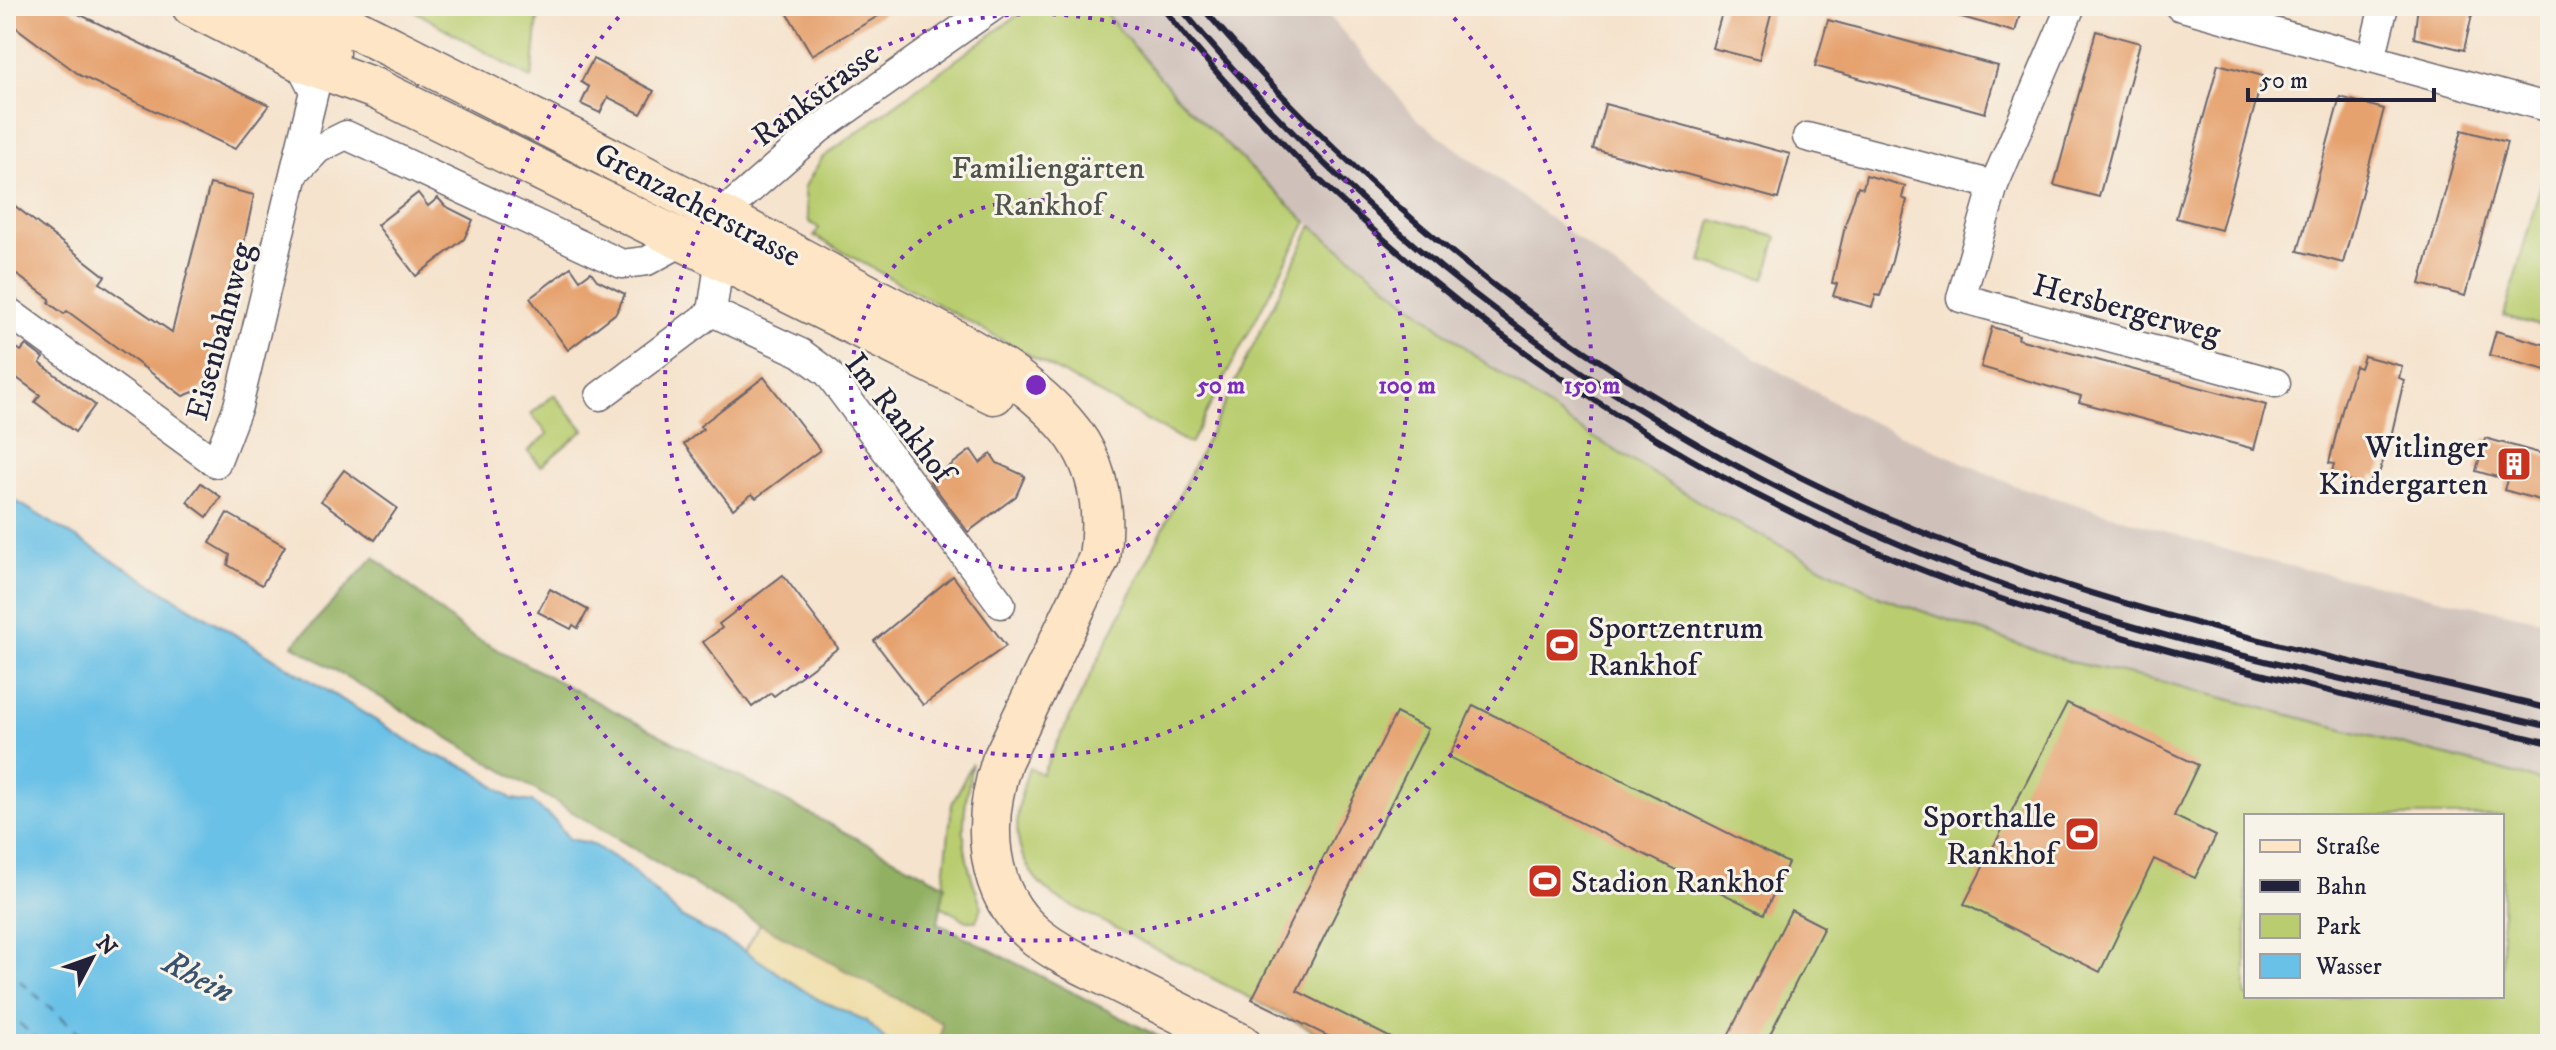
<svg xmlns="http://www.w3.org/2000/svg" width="2556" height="1050" viewBox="0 0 2556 1050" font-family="'IM FELL DW Pica',serif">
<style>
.industrial{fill:#cfc1ba}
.green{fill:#b9cd70;stroke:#6e7856;stroke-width:2;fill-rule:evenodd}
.forest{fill:#92b062;stroke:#5a694e;stroke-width:2}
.sand{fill:#eeda9e;stroke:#887e6c;stroke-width:2}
.water{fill:#6ac1e7;stroke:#467291;stroke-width:2}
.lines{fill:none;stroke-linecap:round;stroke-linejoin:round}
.ferry{stroke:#38526f;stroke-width:2;stroke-dasharray:10 8;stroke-linecap:butt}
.building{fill:#e6a26e}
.minor-casing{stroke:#6c666e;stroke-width:31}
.secondary-casing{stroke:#6c666e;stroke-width:43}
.minor{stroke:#fff;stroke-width:28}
.secondary{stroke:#fde5c5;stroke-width:40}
.rail{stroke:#22223b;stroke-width:6}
.ring{fill:none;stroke:#7b2cbf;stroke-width:4;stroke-dasharray:4 8}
.labels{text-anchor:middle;stroke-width:6;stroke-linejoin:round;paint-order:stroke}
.street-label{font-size:32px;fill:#22223b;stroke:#f7f3e8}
.park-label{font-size:32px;fill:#4f554b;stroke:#f7f3e8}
.poi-label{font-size:32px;fill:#22223b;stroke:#f7f3e8;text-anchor:end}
.water-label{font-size:34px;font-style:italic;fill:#38526f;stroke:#f7f3e8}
.centre{fill:#7b2cbf;stroke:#f7f3e8;stroke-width:4}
.ring-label{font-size:24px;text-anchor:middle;font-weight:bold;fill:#7b2cbf;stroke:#f7f3e8;stroke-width:6;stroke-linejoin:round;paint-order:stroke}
</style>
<rect width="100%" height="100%" fill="#f7f3e8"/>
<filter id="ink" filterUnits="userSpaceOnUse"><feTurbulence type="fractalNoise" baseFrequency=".0125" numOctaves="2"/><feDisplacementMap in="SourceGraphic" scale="16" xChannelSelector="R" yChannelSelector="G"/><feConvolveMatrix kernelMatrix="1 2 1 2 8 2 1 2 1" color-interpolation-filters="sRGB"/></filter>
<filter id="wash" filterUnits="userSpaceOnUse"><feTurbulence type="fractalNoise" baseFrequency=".006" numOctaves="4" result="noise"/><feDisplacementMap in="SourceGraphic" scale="32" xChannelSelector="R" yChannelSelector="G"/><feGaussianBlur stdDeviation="1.8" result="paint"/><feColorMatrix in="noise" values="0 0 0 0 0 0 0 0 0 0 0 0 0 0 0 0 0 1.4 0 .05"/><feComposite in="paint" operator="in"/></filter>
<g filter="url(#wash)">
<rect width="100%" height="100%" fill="#f5e3cd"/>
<path class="industrial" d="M 1099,6 L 1321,6 L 1417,119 L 1673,310 L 1856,415 L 2016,486 L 2254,558 L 2550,622 L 2550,783 L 2163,682 L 2071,662 L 1881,597 L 1719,514 L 1570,423 L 1477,357 L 1312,226 L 1176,96 Z"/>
<g class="green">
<path d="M 406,6 L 539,6 L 532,79 Z"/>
<path d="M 1030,6 L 1099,6 L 1176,96 L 1307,222 L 1190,444 L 814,236 L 819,228 L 809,222 L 804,188 L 822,158 Z"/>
<path d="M 2550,152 L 2550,276 L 2547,279 L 2550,329 L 2504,316 Z"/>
<path d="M 1712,220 L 1777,237 L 1765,279 L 1701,262 Z"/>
<path d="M 1312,226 L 1477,357 L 1570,423 L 1719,514 L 1881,597 L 2071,662 L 2163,682 L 2550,783 L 2550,1044 L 1339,1044 L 1055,897 C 1009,861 1011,820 1029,768 L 1042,774 ZM 2246,816 L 2502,816 L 2502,996 L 2246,996 Z"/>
<path d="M 554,395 L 584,430 L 541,466 L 528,451 L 548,434 L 531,414 Z"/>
<path d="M 972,763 C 961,828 958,845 982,907 L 976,921 L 967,921 L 941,906 L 952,804 Z"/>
</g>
<path class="forest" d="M 374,557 L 468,634 L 945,885 L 938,923 L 1173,1044 L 940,1044 L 942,1023 L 760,924 L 293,645 Z"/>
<path class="sand" d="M 760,924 L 942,1023 L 940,1044 L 890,1044 L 865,1020 L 817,999 L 745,951 Z"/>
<path class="water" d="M 6,495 L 426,751 L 472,770 L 512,799 L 532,802 L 556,822 L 569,839 L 590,843 L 629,867 L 681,917 L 745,951 L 817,999 L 865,1020 L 890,1044 L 6,1044 Z"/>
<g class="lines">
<g class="ferry">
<path d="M 6,969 L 92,1044"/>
<path d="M 6,1012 L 43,1044"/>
</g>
</g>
<g id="blocks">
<g class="building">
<path d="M 6,6 L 62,6 L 269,105 L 235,149 L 81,76 L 6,20 Z"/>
<path d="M 783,6 L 895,6 L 812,55 Z"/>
<path d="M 1724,6 L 1773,6 L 1759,60 L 1712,48 Z"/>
<path d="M 1945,6 L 2005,6 L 2021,10 L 2015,32 L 1944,12 Z"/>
<path d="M 2418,6 L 2474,6 L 2464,50 L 2414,38 Z"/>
<path d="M 1828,20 L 1998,66 L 1985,113 L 1815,66 Z"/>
<path d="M 2096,31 L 2140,43 L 2099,197 L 2054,185 Z"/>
<path d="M 593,59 L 654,91 L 641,114 L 608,97 L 600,113 L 581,104 L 589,87 L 581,82 Z"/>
<path d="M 2218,64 L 2263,76 L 2221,230 L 2176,218 Z"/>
<path d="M 2340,97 L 2384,109 L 2343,263 L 2298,251 Z"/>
<path d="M 1605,104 L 1790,154 L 1778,199 L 1593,149 Z"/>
<path d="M 2462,130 L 2507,142 L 2465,296 L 2420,284 Z"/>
<path d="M 1866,175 L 1905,186 L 1902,198 L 1907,200 L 1892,261 L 1880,296 L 1876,295 L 1872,307 L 1833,296 L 1837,284 L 1832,283 L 1846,222 L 1858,186 L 1863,188 Z"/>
<path d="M 210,184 L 254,195 L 235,286 L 230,304 L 226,303 L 204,388 L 183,396 L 67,311 L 64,314 L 49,303 L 50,299 L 6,267 L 6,199 L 105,276 L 100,283 L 172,332 Z"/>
<path d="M 418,193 L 428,206 L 438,198 L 445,206 L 473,220 L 464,239 L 416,276 L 377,225 Z"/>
<path d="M 571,267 L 580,280 L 591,272 L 597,280 L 625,294 L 616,313 L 568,350 L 530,298 Z"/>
<path d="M 1992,327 L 2019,335 L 2018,339 L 2266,405 L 2254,449 L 2079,402 L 2081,396 L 1981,367 Z"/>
<path d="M 2496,331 L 2550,346 L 2550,371 L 2489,355 Z"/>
<path d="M 6,340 L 21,351 L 26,345 L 43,358 L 40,363 L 95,405 L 75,432 L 35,402 L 40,395 L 6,370 Z"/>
<path d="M 2364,356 L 2402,366 L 2399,378 L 2404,380 L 2390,441 L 2378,476 L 2373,475 L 2369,487 L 2331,476 L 2334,464 L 2329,463 L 2344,402 L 2355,366 L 2360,368 Z"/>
<path d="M 764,377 L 820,450 L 756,498 L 752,494 L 733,509 L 684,444 L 703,429 L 700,426 Z"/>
<path d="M 2485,438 L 2550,456 L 2547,502 L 2504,490 L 2507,480 L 2476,471 Z"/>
<path d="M 971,450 L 980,463 L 991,454 L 997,463 L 1025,476 L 1016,496 L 968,532 L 930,481 Z"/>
<path d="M 344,470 L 397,508 L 375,540 L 321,501 Z"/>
<path d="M 201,483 L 221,497 L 207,517 L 187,502 Z"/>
<path d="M 227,513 L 285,546 L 262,585 L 228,565 L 230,555 L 210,543 Z"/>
<path d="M 783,575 L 838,648 L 774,696 L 771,693 L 752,707 L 703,642 L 722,628 L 719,624 Z"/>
<path d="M 953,576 L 1006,646 L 923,705 L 874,641 Z"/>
<path d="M 550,589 L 588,610 L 578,628 L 573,625 L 571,629 L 538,612 Z"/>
<path d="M 2067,703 L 2198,765 L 2174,816 L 2216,836 L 2195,878 L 2154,859 L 2100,972 L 1964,904 Z"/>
<path d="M 1473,705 L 1788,863 L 1764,914 L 1449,757 Z"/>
<path d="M 1396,713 L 1428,729 L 1297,991 L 1403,1044 L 1344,1044 L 1252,999 Z"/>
<path d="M 1791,910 L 1824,927 L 1765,1044 L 1724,1044 Z"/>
</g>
</g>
</g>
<g filter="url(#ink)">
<use href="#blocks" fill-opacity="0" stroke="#6c666e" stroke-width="2"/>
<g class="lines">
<defs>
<g id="minor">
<path d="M 2071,6 L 1994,185 L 1961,298 L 2276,383"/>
<path d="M 2179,6 L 2550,108"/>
<path d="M 2371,59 L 2384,6"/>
<path d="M 1807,137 L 1994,185"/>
<path d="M 295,173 L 318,149 L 346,135 L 622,264 L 647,261 L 686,240"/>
<path d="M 721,215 L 819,129 L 994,6"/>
<path d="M 6,310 L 216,463 L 238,406 L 314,91 L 298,60"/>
<path d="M 712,312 L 801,353 L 828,373 L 1001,604"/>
<path d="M 600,396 L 712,312 L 720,257"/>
</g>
<g id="secondary">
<path d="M 192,6 L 298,60 L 376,89 L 994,394"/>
<path d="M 264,6 L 329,53"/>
<path d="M 320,6 L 338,20 C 510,107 682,193 850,285 C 923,325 1008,359 1064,422 C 1099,461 1106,508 1099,558 L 1002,761 C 982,820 983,892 1036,936 C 1059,955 1089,967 1116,981 C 1157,1002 1199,1023 1241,1044"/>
</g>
</defs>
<use href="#minor" class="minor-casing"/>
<use href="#secondary" class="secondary-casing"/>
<use href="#minor" class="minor"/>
<use href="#secondary" class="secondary"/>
<g class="rail">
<path d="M 1161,6 C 1374,272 1664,482 1987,594 C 2170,658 2361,698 2550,743"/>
<path d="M 1179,6 C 1399,274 1690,476 2018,590 C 2191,650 2372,685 2550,727"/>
<path d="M 1201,6 C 1425,268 1696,456 2021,570 C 2193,630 2374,666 2550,709"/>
</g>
</g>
</g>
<g class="ring">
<circle cx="1036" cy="385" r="185"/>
<circle cx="1036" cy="385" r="371"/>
<path d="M1446 9A556 556 0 1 1 626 9"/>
</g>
<defs>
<symbol id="building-square" viewBox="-11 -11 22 22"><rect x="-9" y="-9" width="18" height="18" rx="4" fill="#c8321e" stroke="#f7f3e8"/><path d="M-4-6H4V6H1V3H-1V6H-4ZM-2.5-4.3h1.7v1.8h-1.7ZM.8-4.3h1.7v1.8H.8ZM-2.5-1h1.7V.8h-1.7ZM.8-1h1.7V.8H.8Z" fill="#fff"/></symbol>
<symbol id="stadium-square" viewBox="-11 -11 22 22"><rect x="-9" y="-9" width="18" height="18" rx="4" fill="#c8321e" stroke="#f7f3e8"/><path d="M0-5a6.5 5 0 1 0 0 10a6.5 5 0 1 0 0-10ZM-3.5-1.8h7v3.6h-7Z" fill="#fff"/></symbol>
</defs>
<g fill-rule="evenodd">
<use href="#building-square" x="2494" y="444" width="40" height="40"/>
<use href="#stadium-square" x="1542" y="625" width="40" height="40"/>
<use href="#stadium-square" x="2062" y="814" width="40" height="40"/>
<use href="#stadium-square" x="1525" y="861" width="40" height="40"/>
</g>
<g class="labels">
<g class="street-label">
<text transform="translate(815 94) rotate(-37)" y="11">Rankstrasse</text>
<text transform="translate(698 204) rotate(28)" y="11">Grenzacherstrasse</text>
<text transform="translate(2127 308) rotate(15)" y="11">Hersbergerweg</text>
<text transform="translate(219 331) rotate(-75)" y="11">Eisenbahnweg</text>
<text transform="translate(900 417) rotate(52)" y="11">Im Rankhof</text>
</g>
<g class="park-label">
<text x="1048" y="178">Familiengärten<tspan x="1048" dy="37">Rankhof</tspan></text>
</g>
<g class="poi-label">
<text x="2488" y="457">Witlinger<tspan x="2488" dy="37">Kindergarten</tspan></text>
<text x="1588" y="638" text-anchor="start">Sportzentrum<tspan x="1588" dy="37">Rankhof</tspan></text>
<text x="2056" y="827">Sporthalle<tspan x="2056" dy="37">Rankhof</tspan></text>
<text x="1571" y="892" text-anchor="start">Stadion Rankhof</text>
</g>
<g class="water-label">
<text transform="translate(199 976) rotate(28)" y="12">Rhein</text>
</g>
</g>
<circle cx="1036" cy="385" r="12" class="centre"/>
<g class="ring-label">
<text x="1221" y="393">50 m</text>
<text x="1407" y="393">100 m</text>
<text x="1592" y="393">150 m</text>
</g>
<rect width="2556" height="1050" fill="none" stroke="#f7f3e8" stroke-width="32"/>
<rect x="2244" y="814" width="260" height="184" fill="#f7f3e8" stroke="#a29fa3" stroke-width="2"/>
<rect x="2260" y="840" width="40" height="12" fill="#fde5c5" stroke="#a29fa3" stroke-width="2"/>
<text x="2316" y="854" font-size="24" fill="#22223b">Straße</text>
<rect x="2260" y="880" width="40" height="12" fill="#22223b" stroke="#a29fa3" stroke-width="2"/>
<text x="2316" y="894" font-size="24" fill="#22223b">Bahn</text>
<rect x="2260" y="914" width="40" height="24" fill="#b9cd70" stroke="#a29fa3" stroke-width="2"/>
<text x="2316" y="934" font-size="24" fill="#22223b">Park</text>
<rect x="2260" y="954" width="40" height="24" fill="#6ac1e7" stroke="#a29fa3" stroke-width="2"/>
<text x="2316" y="974" font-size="24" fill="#22223b">Wasser</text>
<g transform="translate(92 958) rotate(49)" stroke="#f7f3e8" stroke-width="6" paint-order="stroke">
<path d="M0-6L14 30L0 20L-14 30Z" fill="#22223b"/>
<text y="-12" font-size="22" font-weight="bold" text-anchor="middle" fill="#22223b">N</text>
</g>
<path d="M2248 88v12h186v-12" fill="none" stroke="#22223b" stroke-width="4"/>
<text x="2260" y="88" font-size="24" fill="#22223b" stroke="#f7f3e8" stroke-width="6" paint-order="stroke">50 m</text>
</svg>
